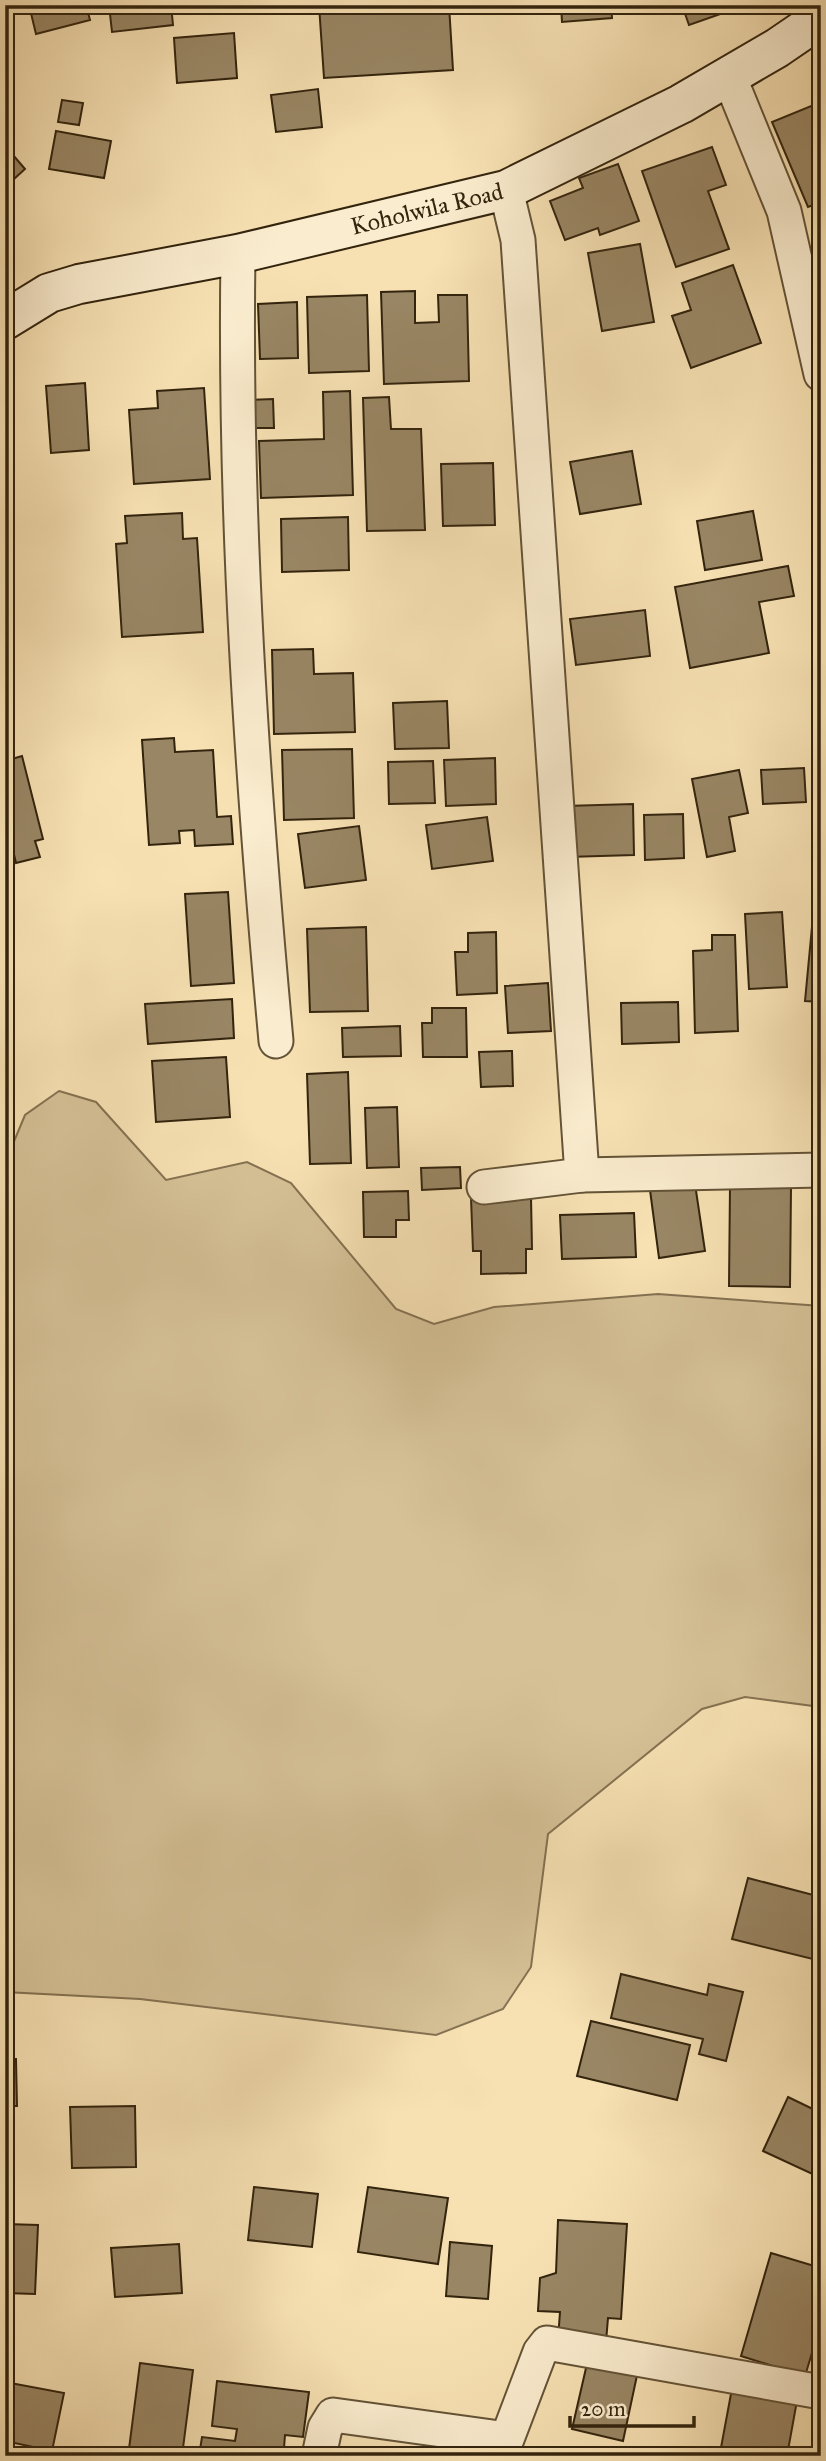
<svg xmlns="http://www.w3.org/2000/svg" width="826" height="2461" viewBox="0 0 826 2461" font-family="'IM FELL Great Primer',serif">
<style>
.green{fill:#d6c197;stroke:#847252;stroke-width:2}
.building{fill:#998664;stroke:#33240e;stroke-width:2}
.lines{fill:none;stroke-linecap:round;stroke-linejoin:round}
.street-casing{stroke:#645337;stroke-width:37}
.secondary-casing{stroke:#33240e;stroke-width:42}
.street{stroke:#faecce;stroke-width:33}
.secondary{stroke:#faecce;stroke-width:38}
.labels{text-anchor:middle;stroke-width:5;stroke-linejoin:round;paint-order:stroke}
.street-label{font-size:24px;fill:#33240e;stroke:#faecce}
</style>
<rect width="100%" height="100%" fill="#f7e1b3"/>
<filter id="stains"><feTurbulence type="fractalNoise" baseFrequency=".00286" numOctaves="4"/><feColorMatrix values="0 0 0 0 .2 0 0 0 0 .09 0 0 0 0 .02 0 0 0 .5 -.17"/></filter>
<radialGradient id="worn" r=".72"><stop offset=".6" stop-color="#630" stop-opacity="0"/><stop offset="1" stop-color="#630" stop-opacity=".3"/></radialGradient>
<path class="green" d="M 59,1091 L 96,1102 L 166,1180 L 247,1162 L 291,1183 L 396,1309 L 434,1324 L 494,1307 L 658,1294 L 821,1306 L 821,1707 L 745,1697 L 702,1709 L 548,1834 L 531,1967 L 503,2009 L 436,2035 L 140,1999 L 5,1992 L 5,1163 L 25,1115 Z"/>
<g class="building">
<path d="M 29,5 L 86,5 L 90,20 L 36,34 Z"/>
<path d="M 109,5 L 171,5 L 173,25 L 112,32 Z"/>
<path d="M 319,5 L 449,5 L 453,70 L 324,78 Z"/>
<path d="M 561,5 L 611,5 L 612,18 L 562,22 Z"/>
<path d="M 682,5 L 746,5 L 689,25 Z"/>
<path d="M 234,33 L 237,78 L 177,83 L 174,38 Z"/>
<path d="M 318,89 L 322,127 L 276,132 L 271,95 Z"/>
<path d="M 62,100 L 83,103 L 79,125 L 58,122 Z"/>
<path d="M 821,102 L 821,202 L 808,207 L 772,122 Z"/>
<path d="M 56,131 L 111,141 L 104,178 L 49,169 Z"/>
<path d="M 712,147 L 726,185 L 708,191 L 729,249 L 676,267 L 642,171 Z"/>
<path d="M 13,155 L 25,169 L 14,179 L 5,168 L 5,162 Z"/>
<path d="M 618,164 L 639,221 L 600,235 L 598,228 L 565,240 L 550,201 L 583,188 L 579,178 Z"/>
<path d="M 640,244 L 654,322 L 602,331 L 588,253 Z"/>
<path d="M 733,265 L 761,343 L 691,368 L 672,316 L 691,310 L 682,283 Z"/>
<path d="M 415,291 L 415,323 L 439,322 L 438,295 L 467,295 L 469,381 L 384,384 L 381,292 Z"/>
<path d="M 367,295 L 369,371 L 309,373 L 307,297 Z"/>
<path d="M 297,302 L 298,358 L 260,359 L 258,304 Z"/>
<path d="M 85,383 L 89,450 L 51,453 L 46,386 Z"/>
<path d="M 204,388 L 210,479 L 134,484 L 129,410 L 158,408 L 157,391 Z"/>
<path d="M 350,391 L 353,495 L 261,498 L 259,441 L 324,439 L 323,392 Z"/>
<path d="M 389,397 L 391,429 L 421,429 L 425,530 L 367,531 L 363,398 Z"/>
<path d="M 273,399 L 274,428 L 252,428 L 251,400 Z"/>
<path d="M 632,451 L 641,504 L 580,514 L 570,462 Z"/>
<path d="M 493,463 L 495,525 L 443,526 L 441,464 Z"/>
<path d="M 753,511 L 762,560 L 705,570 L 697,521 Z"/>
<path d="M 182,513 L 183,539 L 197,538 L 203,632 L 122,637 L 116,544 L 127,543 L 125,516 Z"/>
<path d="M 348,517 L 349,570 L 282,572 L 281,519 Z"/>
<path d="M 788,566 L 794,596 L 759,602 L 769,653 L 690,668 L 675,587 Z"/>
<path d="M 815,588 L 821,588 L 821,651 L 816,651 Z"/>
<path d="M 645,610 L 650,656 L 576,665 L 570,619 Z"/>
<path d="M 313,649 L 314,674 L 353,673 L 355,732 L 274,734 L 272,650 Z"/>
<path d="M 447,701 L 449,748 L 395,749 L 393,703 Z"/>
<path d="M 174,738 L 175,752 L 213,750 L 217,817 L 231,816 L 233,844 L 195,846 L 194,830 L 179,831 L 180,843 L 149,845 L 142,740 Z"/>
<path d="M 352,749 L 354,818 L 284,820 L 282,750 Z"/>
<path d="M 22,756 L 43,839 L 35,841 L 40,857 L 16,863 L 12,846 L 5,848 L 5,761 Z"/>
<path d="M 495,758 L 496,804 L 446,806 L 444,760 Z"/>
<path d="M 433,761 L 435,803 L 389,804 L 388,762 Z"/>
<path d="M 804,768 L 806,802 L 763,804 L 761,770 Z"/>
<path d="M 739,770 L 748,813 L 729,817 L 735,851 L 707,857 L 692,779 Z"/>
<path d="M 633,804 L 634,855 L 567,857 L 565,806 Z"/>
<path d="M 683,814 L 684,858 L 645,860 L 644,815 Z"/>
<path d="M 487,817 L 493,861 L 432,869 L 426,825 Z"/>
<path d="M 359,826 L 366,880 L 305,888 L 298,834 Z"/>
<path d="M 228,892 L 234,983 L 191,986 L 185,894 Z"/>
<path d="M 782,912 L 787,987 L 749,989 L 745,914 Z"/>
<path d="M 813,916 L 821,917 L 821,1002 L 805,1001 Z"/>
<path d="M 366,927 L 368,1011 L 310,1012 L 307,929 Z"/>
<path d="M 496,932 L 497,993 L 457,995 L 455,952 L 468,952 L 468,933 Z"/>
<path d="M 712,935 L 735,935 L 738,1031 L 695,1033 L 693,951 L 712,950 Z"/>
<path d="M 548,983 L 551,1031 L 508,1033 L 505,986 Z"/>
<path d="M 232,999 L 234,1038 L 148,1044 L 145,1004 Z"/>
<path d="M 678,1002 L 679,1042 L 622,1044 L 621,1003 Z"/>
<path d="M 432,1008 L 466,1008 L 467,1057 L 423,1057 L 422,1023 L 432,1023 Z"/>
<path d="M 400,1026 L 401,1056 L 343,1057 L 342,1028 Z"/>
<path d="M 512,1051 L 513,1086 L 481,1087 L 479,1052 Z"/>
<path d="M 226,1057 L 230,1117 L 156,1122 L 152,1061 Z"/>
<path d="M 348,1072 L 351,1163 L 310,1164 L 307,1074 Z"/>
<path d="M 397,1107 L 399,1167 L 367,1168 L 365,1108 Z"/>
<path d="M 460,1167 L 461,1188 L 422,1190 L 421,1168 Z"/>
<path d="M 695,1184 L 705,1251 L 659,1258 L 650,1190 Z"/>
<path d="M 730,1186 L 791,1187 L 790,1287 L 729,1286 Z"/>
<path d="M 408,1191 L 409,1220 L 396,1220 L 396,1237 L 364,1237 L 363,1192 Z"/>
<path d="M 531,1197 L 532,1249 L 526,1249 L 526,1273 L 481,1274 L 481,1251 L 473,1251 L 471,1198 Z"/>
<path d="M 634,1213 L 636,1257 L 562,1259 L 560,1215 Z"/>
<path d="M 748,1878 L 821,1897 L 821,1961 L 732,1939 Z"/>
<path d="M 621,1974 L 707,1995 L 709,1984 L 743,1992 L 726,2061 L 699,2054 L 703,2039 L 611,2018 Z"/>
<path d="M 591,2021 L 690,2045 L 677,2100 L 577,2076 Z"/>
<path d="M 5,2059 L 16,2059 L 17,2106 L 5,2106 Z"/>
<path d="M 788,2097 L 821,2113 L 821,2178 L 763,2151 Z"/>
<path d="M 135,2106 L 136,2167 L 72,2168 L 70,2107 Z"/>
<path d="M 254,2187 L 318,2194 L 312,2247 L 248,2240 Z"/>
<path d="M 368,2187 L 448,2198 L 438,2264 L 358,2252 Z"/>
<path d="M 558,2220 L 627,2224 L 621,2319 L 608,2318 L 606,2342 L 558,2339 L 560,2312 L 538,2311 L 540,2278 L 556,2273 Z"/>
<path d="M 5,2224 L 38,2225 L 35,2294 L 5,2293 Z"/>
<path d="M 450,2242 L 492,2246 L 488,2299 L 446,2296 Z"/>
<path d="M 179,2244 L 182,2293 L 115,2297 L 111,2248 Z"/>
<path d="M 771,2253 L 821,2268 L 821,2323 L 805,2376 L 741,2356 Z"/>
<path d="M 589,2355 L 639,2366 L 623,2441 L 572,2429 Z"/>
<path d="M 140,2363 L 193,2370 L 182,2456 L 129,2449 Z"/>
<path d="M 217,2381 L 309,2392 L 303,2437 L 285,2435 L 284,2448 L 296,2449 L 295,2456 L 199,2456 L 202,2437 L 235,2441 L 237,2429 L 212,2426 Z"/>
<path d="M 5,2382 L 64,2393 L 52,2451 L 5,2441 Z"/>
<path d="M 733,2383 L 798,2395 L 787,2456 L 720,2453 Z"/>
</g>
<g class="lines">
<defs>
<g id="street">
<path d="M 729,76 L 784,211 L 821,374"/>
<path d="M 506,190 L 518,240 L 582,1175 L 821,1170"/>
<path d="M 238,254 C 234,517 252,779 276,1041"/>
<path d="M 484,1187 L 582,1175"/>
<path d="M 319,2456 L 325,2428 L 333,2415 L 507,2439 L 540,2352 L 547,2343 L 821,2392"/>
</g>
<g id="secondary">
<path id="s1" d="M 5,320 L 49,293 L 79,284 L 238,254 L 506,190 L 681,104 L 777,48 L 821,18"/>
</g>
</defs>
<use href="#street" class="street-casing"/>
<use href="#secondary" class="secondary-casing"/>
<use href="#street" class="street"/>
<use href="#secondary" class="secondary"/>
</g>
<g class="labels">
<g class="street-label">
<text dy="8" stroke="none"><textPath href="#s1" startOffset="439">Koholwila Road</textPath></text>
</g>
</g>
<rect width="826" height="2461" fill="none" stroke="#f7e1b3" stroke-width="28"/>
<rect x="7" y="7" width="812" height="2447" fill="none" stroke="#33240e" stroke-width="3.5"/>
<rect x="14" y="14" width="798" height="2433" fill="none" stroke="#33240e" stroke-width="2"/>
<path d="M570 2416v10h124v-10" fill="none" stroke="#33240e" stroke-width="3.5"/>
<text x="581" y="2416" font-size="21" fill="#33240e" stroke="#faecce" stroke-width="5" paint-order="stroke">20 m</text>
<rect width="100%" height="100%" filter="url(#stains)"/>
<rect width="100%" height="100%" fill="url(#worn)"/>
</svg>
